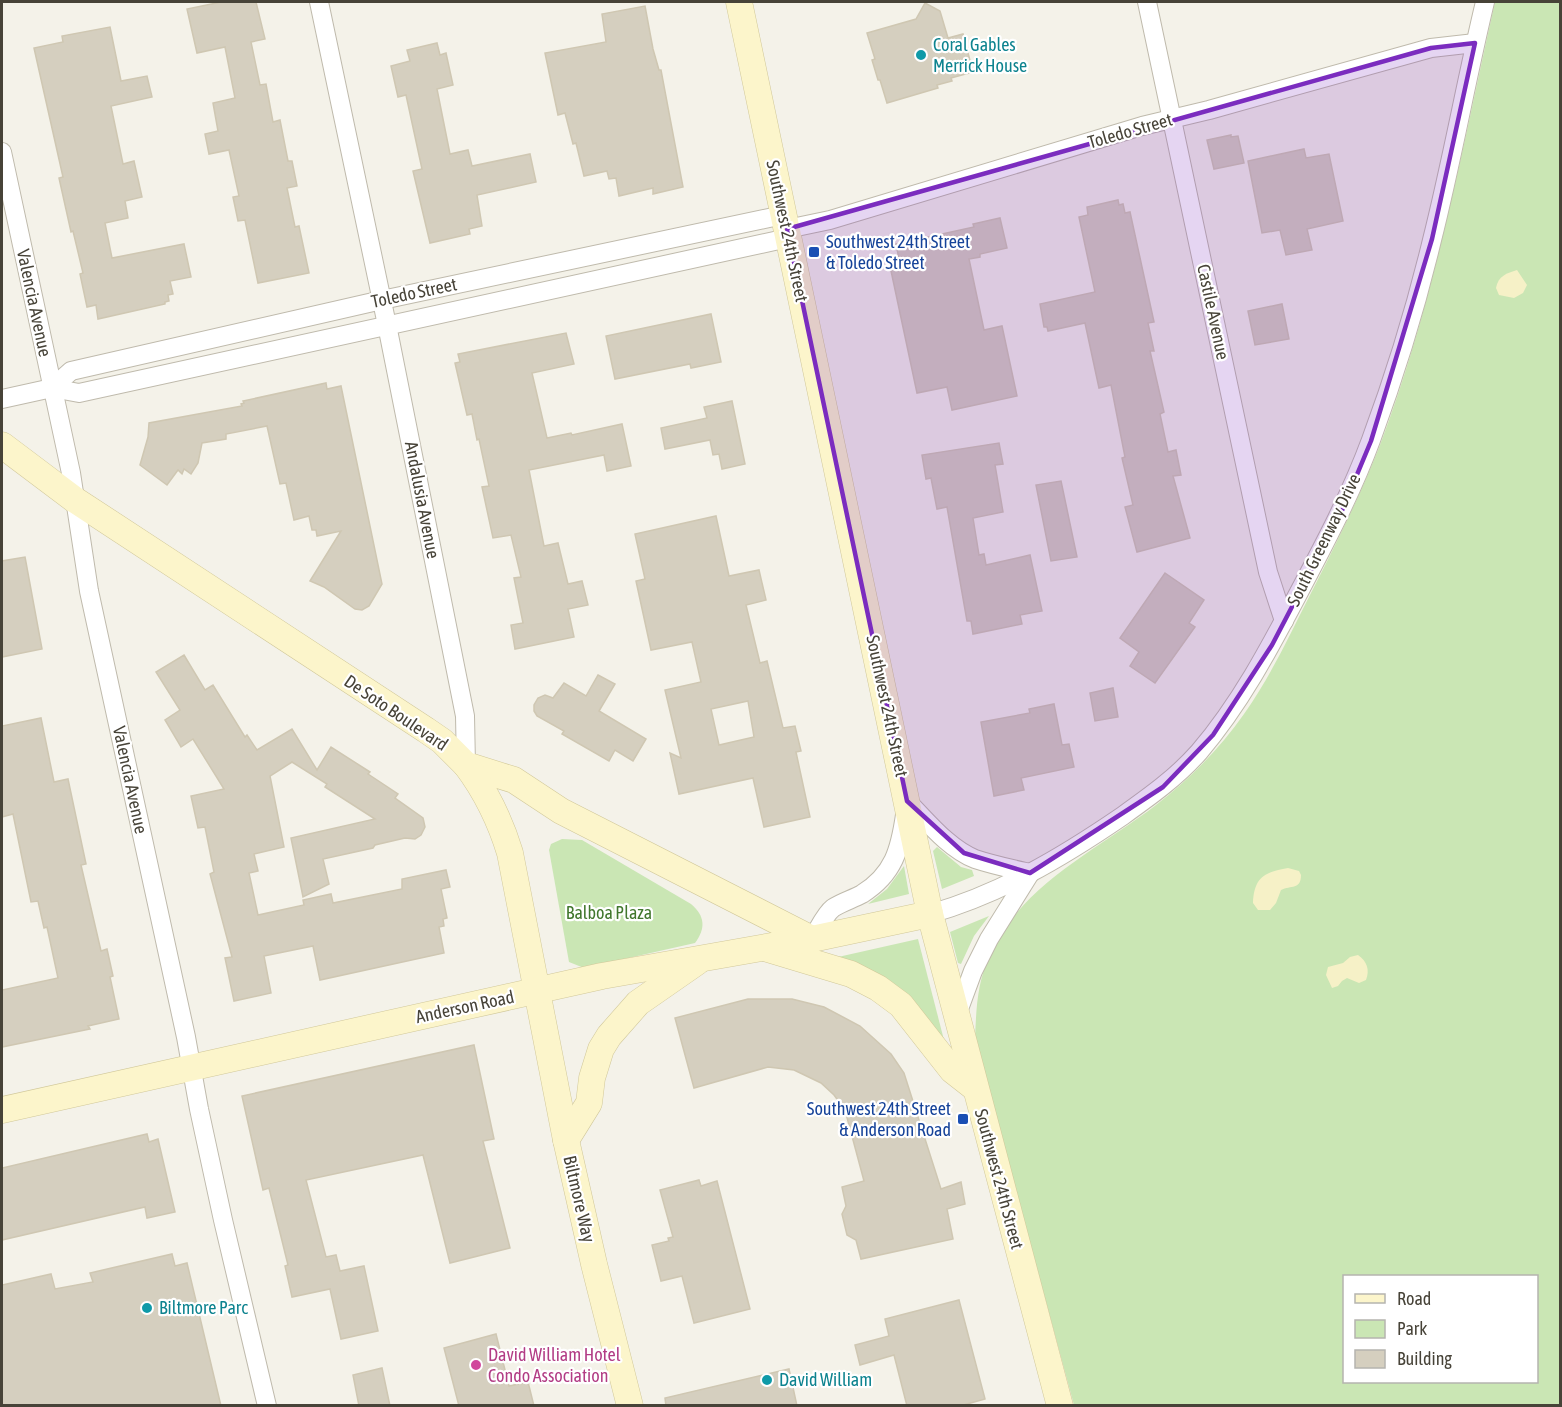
<svg xmlns="http://www.w3.org/2000/svg" width="1562" height="1407" viewBox="0 0 1562 1407" font-family="'Asap Condensed',sans-serif">
<style>
.green{fill:#cae6b4;fill-rule:evenodd}
.sand{fill:#f6f1c7}
.building{fill:#d5cfbf;stroke:#cfc7b2;stroke-width:1.5;fill-rule:evenodd}
.lines{fill:none;stroke-linecap:round;stroke-linejoin:round}
.street-casing{stroke:#bfbaac;stroke-width:20}
.secondary-casing{stroke:#d1c89a;stroke-width:27}
.street{stroke:#fff;stroke-width:18}
.secondary{stroke:#fcf5cb;stroke-width:26}
.marked{fill:#7b2cbf;fill-opacity:0.2;stroke:#7b2cbf;stroke-width:4.5;stroke-linejoin:round}
.culture-dot{fill:#0f9aa8;stroke:#fff;stroke-width:2}
.transit-dot{fill:#1a4fb4;stroke:#fff;stroke-width:2}
.hotel-dot{fill:#d1479c;stroke:#fff;stroke-width:2}
.labels{text-anchor:middle;stroke-width:4.5;stroke-linejoin:round;paint-order:stroke}
.culture-label{font-size:18px;fill:#0d838f;stroke:#fff;text-anchor:start}
.street-label{font-size:18px;fill:#474338;stroke:#fff}
.transit-label{font-size:18px;fill:#164399;stroke:#fff;text-anchor:start}
.park-label{font-size:18px;fill:#41772d;stroke:#fff}
.hotel-label{font-size:18px;fill:#b23c85;stroke:#fff;text-anchor:start}
</style>
<rect width="100%" height="100%" fill="#f4f2e9"/>
<g class="green">
<path d="M 1495,2 L 1560,2 L 1560,1405 L 1074,1405 L 975,1040 C 976,1012 977,983 989,957 C 1021,884 1096,851 1156,805 C 1189,780 1220,748 1244,714 C 1271,676 1290,634 1311,593 C 1336,544 1360,496 1380,445 C 1434,302 1462,150 1495,2 ZM 1344,1276 L 1536,1276 L 1536,1382 L 1344,1382 Z"/>
<path d="M 562,839 L 582,840 L 691,904 C 705,916 706,928 695,943 L 584,968 L 569,962 L 549,850 L 551,844 Z"/>
<path d="M 937,847 L 961,867 L 972,870 L 974,876 L 942,889 L 933,851 Z"/>
<path d="M 904,866 L 909,894 L 868,904 L 887,889 Z"/>
<path d="M 989,916 L 974,936 L 961,964 L 958,963 L 950,932 Z"/>
<path d="M 918,939 L 945,1044 L 838,957 Z"/>
</g>
<g class="sand">
<path d="M 1517,270 L 1527,285 L 1523,293 L 1514,298 L 1499,295 L 1496,288 C 1498,276 1507,273 1517,270 Z"/>
<path d="M 1288,868 L 1299,871 L 1301,875 C 1301,890 1291,885 1281,890 L 1276,903 L 1270,910 L 1258,910 L 1253,903 C 1254,878 1264,872 1288,868 Z"/>
<path d="M 1358,955 C 1367,961 1370,970 1366,980 L 1359,983 L 1347,978 L 1342,981 L 1338,986 L 1332,988 L 1326,975 L 1328,967 L 1343,963 L 1350,957 Z"/>
</g>
<g class="building">
<path d="M 221,2 L 256,2 L 265,39 L 251,42 L 260,85 L 266,84 L 273,122 L 280,120 L 288,161 L 292,161 L 297,186 L 287,188 L 295,227 L 299,226 L 309,273 L 258,283 L 245,220 L 238,221 L 233,197 L 239,196 L 229,150 L 209,154 L 205,134 L 218,131 L 213,103 L 235,98 L 225,47 L 197,53 L 187,9 Z"/>
<path d="M 925,3 L 940,11 L 948,38 L 963,34 L 973,72 L 951,78 L 952,81 L 937,85 L 938,88 L 887,103 L 880,80 L 878,80 L 872,60 L 875,59 L 867,33 L 916,19 Z"/>
<path d="M 645,6 L 653,49 L 659,70 L 661,70 L 683,187 L 653,194 L 653,188 L 619,196 L 616,178 L 609,179 L 607,171 L 584,176 L 576,143 L 573,144 L 565,113 L 558,115 L 545,53 L 606,42 L 602,14 Z"/>
<path d="M 110,27 L 121,81 L 147,76 L 152,97 L 111,106 L 123,164 L 134,161 L 142,197 L 125,201 L 128,218 L 105,223 L 112,258 L 184,244 L 191,277 L 170,281 L 173,294 L 168,295 L 169,301 L 165,302 L 165,304 L 98,319 L 96,305 L 87,307 L 80,274 L 83,273 L 73,231 L 71,232 L 59,178 L 63,177 L 34,48 L 63,42 L 62,36 Z"/>
<path d="M 437,43 L 440,55 L 446,53 L 453,85 L 437,89 L 450,154 L 468,150 L 472,166 L 530,154 L 536,182 L 477,195 L 482,226 L 469,229 L 470,234 L 430,243 L 413,171 L 422,169 L 406,95 L 398,97 L 391,66 L 410,61 L 407,50 Z"/>
<path d="M 1231,135 L 1231,137 L 1238,136 L 1244,163 L 1214,169 L 1207,140 Z"/>
<path d="M 1304,149 L 1306,158 L 1329,154 L 1343,221 L 1307,229 L 1312,250 L 1286,255 L 1280,230 L 1262,233 L 1248,161 Z"/>
<path d="M 1118,200 L 1119,205 L 1123,204 L 1125,213 L 1130,212 L 1154,322 L 1148,323 L 1154,351 L 1150,351 L 1164,412 L 1160,414 L 1168,452 L 1176,450 L 1181,475 L 1173,476 L 1190,538 L 1137,552 L 1125,507 L 1133,505 L 1122,458 L 1125,457 L 1111,385 L 1099,388 L 1085,323 L 1048,331 L 1047,327 L 1044,327 L 1040,304 L 1095,292 L 1079,217 L 1088,215 L 1087,207 Z"/>
<path d="M 1000,218 L 1007,248 L 980,254 L 980,257 L 969,259 L 984,330 L 1002,326 L 1017,396 L 952,410 L 947,387 L 917,393 L 890,266 L 900,264 L 896,244 L 974,227 L 973,224 Z"/>
<path d="M 1282,304 L 1289,339 L 1255,345 L 1248,311 Z"/>
<path d="M 711,314 L 721,362 L 691,368 L 690,364 L 615,379 L 606,336 Z"/>
<path d="M 566,333 L 574,364 L 532,373 L 547,438 L 571,433 L 572,435 L 622,424 L 631,466 L 607,471 L 604,455 L 529,470 L 544,546 L 558,543 L 568,584 L 582,581 L 588,605 L 568,609 L 574,637 L 515,649 L 511,625 L 523,623 L 514,578 L 521,577 L 511,535 L 493,538 L 482,487 L 489,486 L 479,439 L 477,440 L 472,414 L 467,415 L 455,363 L 460,362 L 458,354 Z"/>
<path d="M 326,383 L 327,389 L 341,386 L 382,584 L 369,606 L 362,610 L 355,609 L 324,587 L 310,581 L 341,531 L 317,536 L 316,530 L 312,530 L 309,516 L 294,520 L 286,483 L 280,484 L 267,426 L 226,434 L 226,439 L 202,443 L 198,463 L 191,474 L 184,469 L 182,474 L 178,470 L 167,485 L 140,465 L 148,437 L 149,423 L 242,406 L 241,404 L 244,403 L 243,401 Z"/>
<path d="M 732,401 L 745,464 L 722,469 L 719,454 L 713,455 L 710,440 L 665,449 L 661,428 L 707,418 L 704,407 Z"/>
<path d="M 999,443 L 1003,464 L 995,465 L 1003,512 L 973,518 L 979,555 L 984,554 L 986,565 L 1030,555 L 1042,611 L 1020,615 L 1022,624 L 973,634 L 971,621 L 967,621 L 947,507 L 937,509 L 931,478 L 926,479 L 922,455 Z"/>
<path d="M 1061,481 L 1077,557 L 1051,561 L 1036,485 Z"/>
<path d="M 716,516 L 729,576 L 759,570 L 766,600 L 746,605 L 760,663 L 767,661 L 783,728 L 795,726 L 801,751 L 796,752 L 810,817 L 764,827 L 753,778 L 679,794 L 670,753 L 681,758 L 665,690 L 701,682 L 692,642 L 651,650 L 636,581 L 645,579 L 635,534 ZM 748,701 L 754,737 L 719,745 L 711,709 Z"/>
<path d="M 25,557 L 42,649 L 2,657 L 2,561 Z"/>
<path d="M 1165,573 L 1204,600 L 1189,623 L 1195,627 L 1155,683 L 1130,666 L 1139,652 L 1120,638 Z"/>
<path d="M 184,655 L 205,690 L 213,685 L 245,737 L 247,735 L 257,750 L 292,729 L 317,770 L 331,747 L 370,772 L 368,774 L 398,794 L 395,798 L 423,818 L 425,827 L 421,835 L 415,839 L 405,838 L 375,845 L 373,848 L 323,859 L 329,884 L 303,897 L 291,838 L 375,819 L 325,787 L 327,784 L 292,762 L 270,776 L 284,847 L 254,854 L 258,871 L 249,873 L 258,915 L 304,905 L 303,900 L 331,894 L 333,903 L 402,889 L 402,879 L 446,870 L 450,887 L 441,889 L 447,918 L 443,919 L 444,926 L 439,927 L 444,953 L 320,980 L 313,946 L 264,956 L 271,993 L 234,1001 L 225,958 L 232,957 L 210,874 L 214,872 L 205,827 L 198,828 L 191,796 L 224,789 L 193,739 L 181,747 L 165,720 L 180,710 L 156,672 Z"/>
<path d="M 598,675 L 615,684 L 599,711 L 646,739 L 633,761 L 615,750 L 609,761 L 562,734 L 564,731 L 537,716 L 534,711 L 534,705 L 538,698 L 545,695 L 553,698 L 564,683 L 586,696 Z"/>
<path d="M 1113,688 L 1118,717 L 1095,721 L 1090,693 Z"/>
<path d="M 1054,704 L 1062,745 L 1069,744 L 1074,767 L 1021,778 L 1024,790 L 994,796 L 981,722 L 1030,713 L 1029,709 Z"/>
<path d="M 41,718 L 54,782 L 68,779 L 86,864 L 81,865 L 101,951 L 107,949 L 113,976 L 110,977 L 119,1019 L 88,1026 L 90,1029 L 2,1047 L 2,990 L 58,978 L 47,927 L 44,928 L 38,901 L 31,902 L 13,814 L 2,817 L 2,726 Z"/>
<path d="M 748,999 L 792,999 L 824,1007 L 860,1026 L 891,1054 L 904,1073 L 941,1189 L 961,1182 L 965,1204 L 947,1209 L 953,1239 L 861,1259 L 856,1240 L 847,1235 L 842,1214 L 846,1206 L 842,1187 L 864,1181 L 845,1110 L 834,1095 L 821,1083 L 794,1070 L 768,1067 L 694,1088 L 675,1018 Z"/>
<path d="M 474,1045 L 494,1139 L 483,1141 L 510,1248 L 450,1263 L 423,1155 L 306,1180 L 326,1257 L 336,1255 L 340,1271 L 364,1266 L 378,1331 L 341,1339 L 330,1289 L 292,1297 L 285,1266 L 288,1265 L 269,1188 L 263,1190 L 242,1096 Z"/>
<path d="M 147,1134 L 149,1142 L 158,1139 L 175,1212 L 147,1218 L 145,1207 L 2,1240 L 2,1168 Z"/>
<path d="M 699,1180 L 701,1186 L 717,1181 L 750,1309 L 694,1323 L 682,1276 L 661,1281 L 652,1245 L 669,1241 L 668,1238 L 673,1237 L 660,1190 Z"/>
<path d="M 172,1254 L 175,1266 L 187,1263 L 221,1406 L 2,1406 L 2,1285 L 51,1274 L 55,1289 L 93,1282 L 90,1273 Z"/>
<path d="M 959,1300 L 985,1399 L 960,1406 L 907,1406 L 894,1355 L 860,1365 L 855,1345 L 889,1336 L 885,1319 Z"/>
<path d="M 496,1334 L 509,1386 L 528,1382 L 534,1406 L 459,1406 L 444,1348 Z"/>
<path d="M 382,1368 L 390,1406 L 359,1406 L 353,1375 Z"/>
<path d="M 789,1369 L 797,1406 L 666,1406 L 665,1398 Z"/>
</g>
<g class="lines">
<defs>
<g id="street">
<path d="M 319,2 L 387,325 L 465,716 L 466,765"/>
<path d="M 1147,2 L 1268,572 L 1284,621"/>
<path d="M 2,152 L 71,473 L 89,591 L 186,1037 L 199,1109 L 223,1220 L 267,1406"/>
<path d="M 787,229 L 830,220 L 1142,126 L 1209,110 L 1431,48 L 1475,43"/>
<path d="M 52,388 L 71,371 L 382,300 L 783,215"/>
<path d="M 2,399 L 52,388 L 79,393 L 788,238"/>
<path d="M 907,801 C 927,821 948,848 975,859 C 993,865 1012,869 1030,873"/>
<path d="M 930,914 C 1000,894 1061,858 1121,817 C 1149,797 1176,778 1199,752 C 1240,704 1269,649 1298,594 C 1325,543 1351,494 1371,440 C 1395,375 1416,307 1432,240 C 1452,161 1466,81 1485,2"/>
<path d="M 812,939 C 818,930 825,914 833,908 C 842,902 853,899 862,894 C 894,874 900,849 905,815"/>
<path d="M 956,1017 L 973,971 L 989,939 L 1029,875"/>
</g>
<g id="secondary">
<path d="M 739,2 L 930,914 L 1060,1406"/>
<path d="M 2,445 L 75,500 L 426,730 L 442,741 L 466,765 L 514,780 L 561,811 L 812,939"/>
<path d="M 466,765 C 487,793 500,820 510,853 L 566,1140 L 594,1264 L 630,1406"/>
<path d="M 768,949 L 851,974 L 878,988 L 901,1005 L 952,1070 L 975,1088"/>
<path d="M 2,1110 L 602,976 L 812,939 L 930,914"/>
<path d="M 566,1140 L 589,1103 L 592,1078 L 601,1049 L 609,1036 L 638,1003 L 697,962"/>
</g>
</defs>
<use href="#street" class="street-casing"/>
<use href="#secondary" class="secondary-casing"/>
<use href="#street" class="street"/>
<use href="#secondary" class="secondary"/>
</g>
<path class="marked" d="M 1475,43 L 1432,239 L 1371,441 L 1341,513 L 1272,645 L 1213,735 L 1163,787 L 1030,873 L 964,853 L 907,801 L 787,229 L 1431,48 Z"/>
<g class="culture-dot">
<circle cx="921" cy="55" r="6"/>
<circle cx="147" cy="1308" r="6"/>
<circle cx="767" cy="1380" r="6"/>
</g>
<g class="transit-dot">
<rect x="808" y="246" width="12" height="12" rx="3"/>
<rect x="957" y="1113" width="12" height="12" rx="3"/>
</g>
<circle class="hotel-dot" cx="476" cy="1365" r="6"/>
<g class="labels">
<g class="culture-label">
<text x="933" y="51">Coral Gables<tspan x="933" dy="21">Merrick House</tspan></text>
<text x="159" y="1314">Biltmore Parc</text>
<text x="779" y="1386">David William</text>
</g>
<g class="street-label">
<text transform="translate(1130 131) rotate(-16)" y="6">Toledo Street</text>
<text transform="translate(787 231) rotate(78)" y="6">Southwest 24th Street</text>
<text transform="translate(414 293) rotate(-12)" y="6">Toledo Street</text>
<text transform="translate(34 303) rotate(78)" y="6">Valencia Avenue</text>
<text transform="translate(1213 312) rotate(78)" y="6">Castile Avenue</text>
<text transform="translate(422 500) rotate(79)" y="6">Andalusia Avenue</text>
<text transform="translate(1324 540) rotate(-64)" y="6">South Greenway Drive</text>
<text transform="translate(887 706) rotate(78)" y="6">Southwest 24th Street</text>
<text transform="translate(396 713) rotate(34)" y="6">De Soto Boulevard</text>
<text transform="translate(130 780) rotate(78)" y="6">Valencia Avenue</text>
<text transform="translate(465 1007) rotate(-12)" y="6">Anderson Road</text>
<text transform="translate(999 1179) rotate(75)" y="6">Southwest 24th Street</text>
<text transform="translate(579 1199) rotate(77)" y="6">Biltmore Way</text>
</g>
<g class="transit-label">
<text x="826" y="248">Southwest 24th Street<tspan x="826" dy="21">&amp; Toledo Street</tspan></text>
<text x="951" y="1115" text-anchor="end">Southwest 24th Street<tspan x="951" dy="21">&amp; Anderson Road</tspan></text>
</g>
<g class="park-label">
<text x="609" y="919">Balboa Plaza</text>
</g>
<g class="hotel-label">
<text x="488" y="1361">David William Hotel<tspan x="488" dy="21">Condo Association</tspan></text>
</g>
</g>
<rect width="1562" height="1407" fill="none" stroke="#474338" stroke-width="6"/>
<rect x="1343" y="1275" width="195" height="108" fill="#ffffff" stroke="#b5b4af" stroke-width="1.5"/>
<rect x="1355" y="1294" width="30" height="9" fill="#fcf5cb" stroke="#b5b4af" stroke-width="1.5"/>
<text x="1397" y="1305" font-size="18" fill="#474338">Road</text>
<rect x="1355" y="1320" width="30" height="18" fill="#cae6b4" stroke="#b5b4af" stroke-width="1.5"/>
<text x="1397" y="1335" font-size="18" fill="#474338">Park</text>
<rect x="1355" y="1350" width="30" height="18" fill="#d5cfbf" stroke="#b5b4af" stroke-width="1.5"/>
<text x="1397" y="1365" font-size="18" fill="#474338">Building</text>
</svg>
